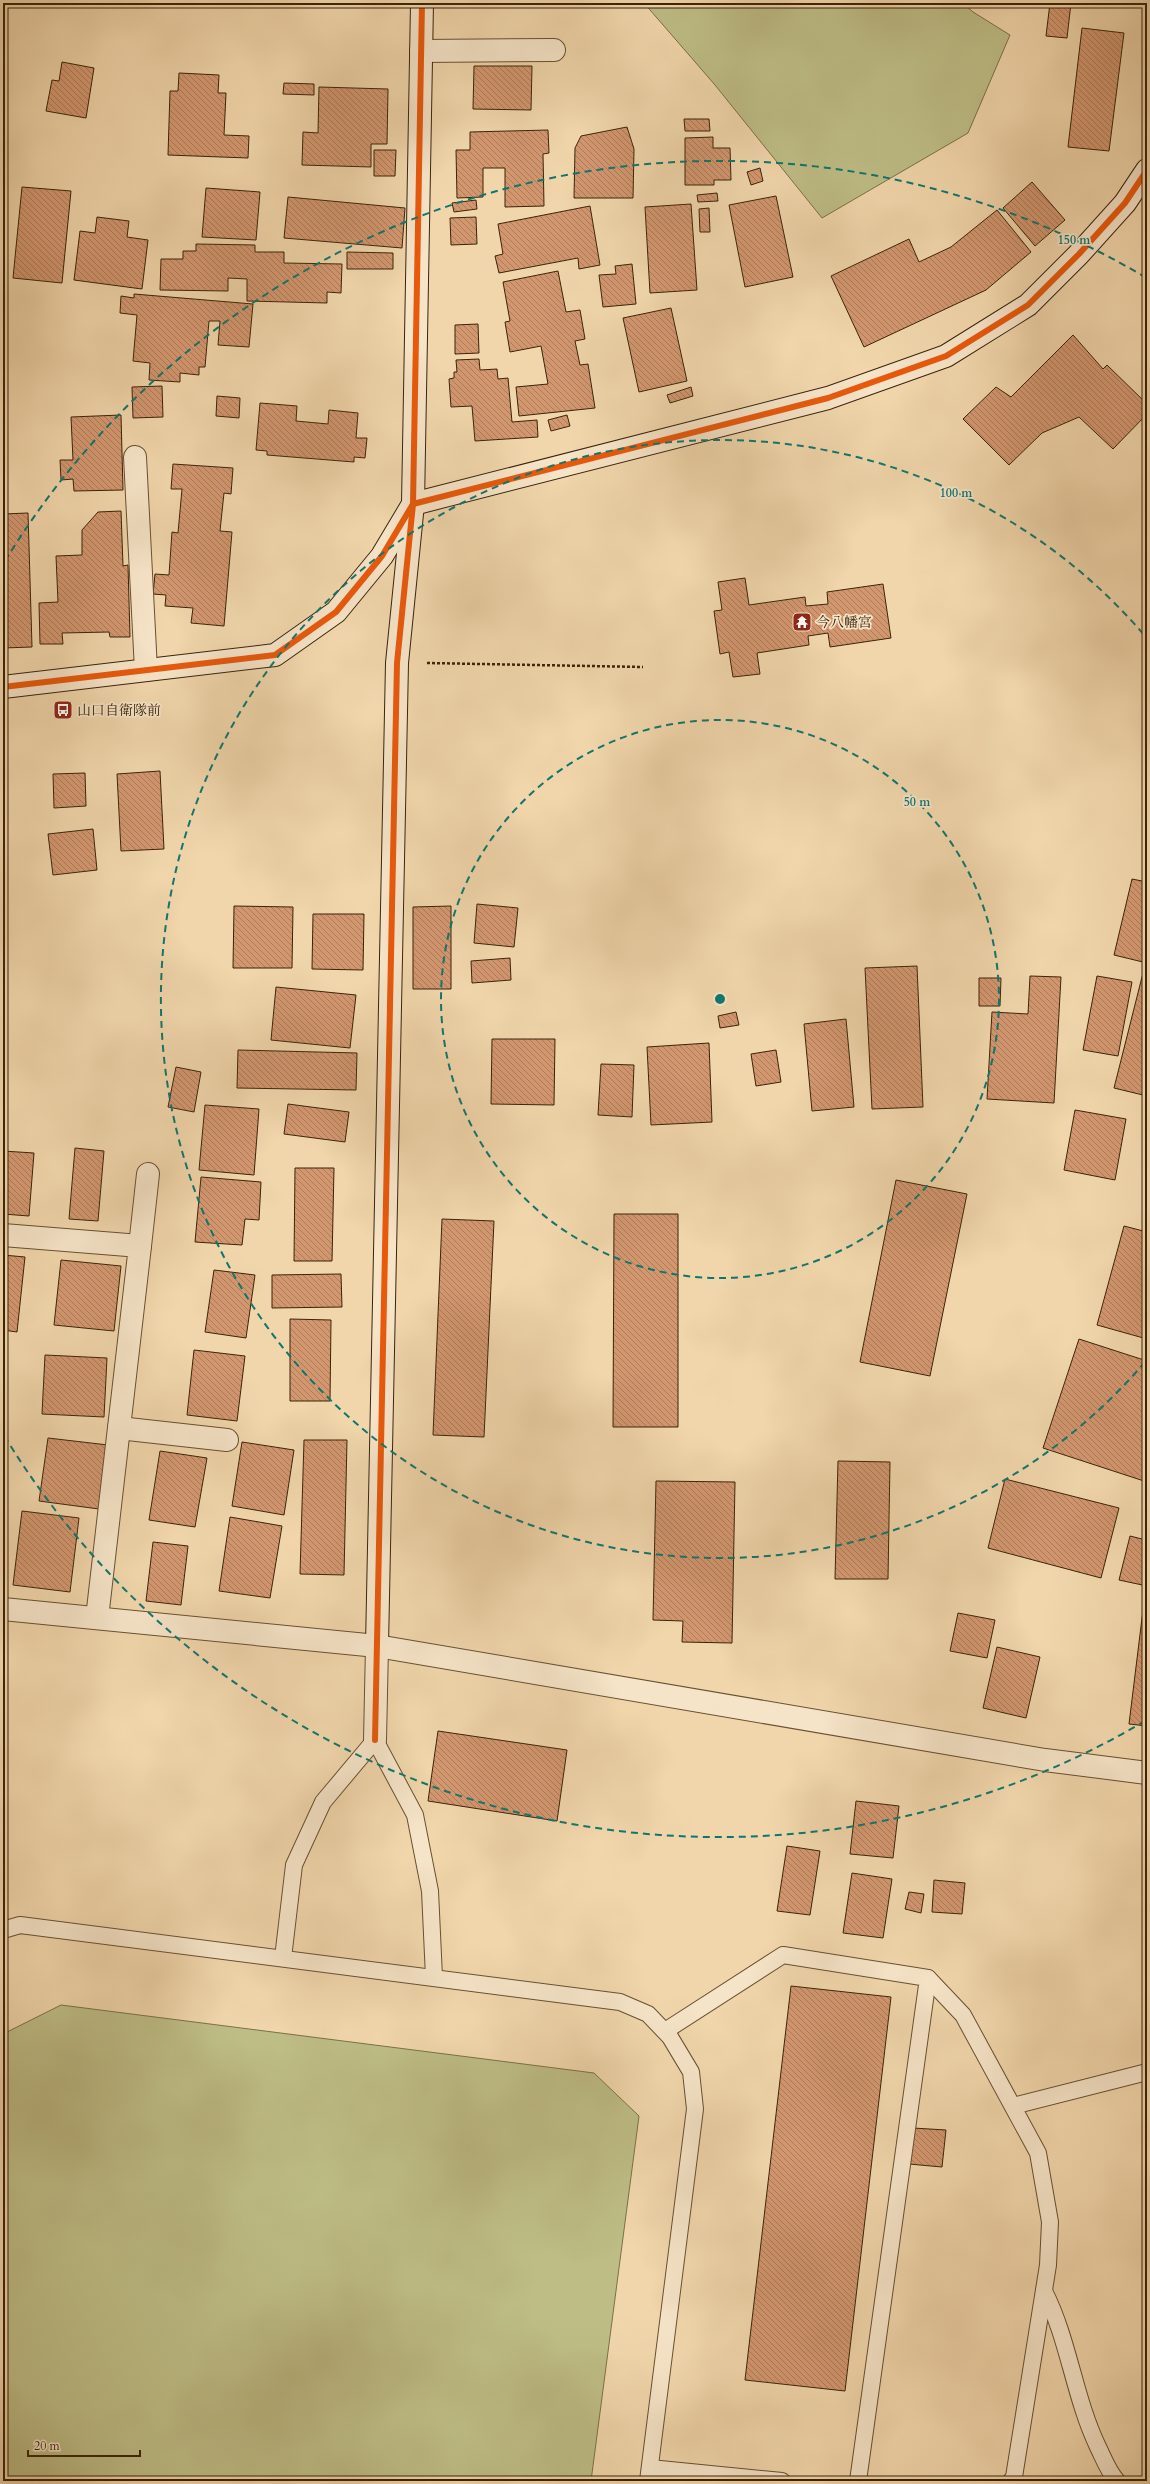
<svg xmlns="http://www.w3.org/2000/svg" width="1150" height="2484" viewBox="0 0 1150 2484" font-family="Cardo,'Noto Serif JP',serif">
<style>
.grass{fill:#bebd86;stroke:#7c7048}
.building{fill:url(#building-back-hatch);stroke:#3b2309}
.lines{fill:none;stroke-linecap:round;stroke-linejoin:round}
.lane-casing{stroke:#685032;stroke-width:18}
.street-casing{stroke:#685032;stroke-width:24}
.secondary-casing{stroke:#3b2309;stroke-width:24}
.path{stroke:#3b2309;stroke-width:2.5;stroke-dasharray:3 2;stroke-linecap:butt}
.lane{stroke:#f6e4c8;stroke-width:16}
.street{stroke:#f6e4c8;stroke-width:22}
.secondary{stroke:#f6e4c8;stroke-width:22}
.cycleway-casing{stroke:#f6e4c8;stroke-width:8}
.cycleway{stroke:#e8590c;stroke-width:6}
.ring{fill:none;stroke:#0f766e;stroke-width:2;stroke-dasharray:7 5}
.labels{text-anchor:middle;stroke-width:3.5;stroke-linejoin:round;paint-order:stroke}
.poi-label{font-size:14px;fill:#3b2309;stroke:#f6e4c8;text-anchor:start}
.centre{fill:#0f766e;stroke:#f6e4c8;stroke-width:2}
.ring-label{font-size:12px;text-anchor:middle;font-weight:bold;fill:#0f766e;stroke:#f6e4c8;stroke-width:3.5;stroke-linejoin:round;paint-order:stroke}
</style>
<defs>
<pattern id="building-back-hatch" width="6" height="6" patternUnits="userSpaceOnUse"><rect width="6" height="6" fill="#d39770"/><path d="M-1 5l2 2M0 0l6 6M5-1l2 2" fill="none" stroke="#ac7b5a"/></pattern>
</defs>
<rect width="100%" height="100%" fill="#f1d6ab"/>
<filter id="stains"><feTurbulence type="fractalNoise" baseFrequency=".005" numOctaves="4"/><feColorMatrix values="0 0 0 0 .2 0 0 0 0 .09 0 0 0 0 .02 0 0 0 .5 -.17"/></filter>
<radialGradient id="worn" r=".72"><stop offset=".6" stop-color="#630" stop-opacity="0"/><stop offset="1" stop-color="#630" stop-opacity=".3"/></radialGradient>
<g class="grass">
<path d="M 644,3 L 963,3 L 973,12 L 1010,35 L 968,133 L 822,218 L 715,85 Z"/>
<path d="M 61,2005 L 594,2073 L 639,2116 L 591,2481 L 3,2481 L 3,2034 Z"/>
</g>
<g class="building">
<path d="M 1050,3 L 1071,3 L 1067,38 L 1046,36 Z"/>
<path d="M 1101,3 L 1140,3 L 1140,7 Z"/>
<path d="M 1082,28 L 1124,33 L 1109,151 L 1068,147 Z"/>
<path d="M 62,62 L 94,68 L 86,118 L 46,111 L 52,80 L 59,81 Z"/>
<path d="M 474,66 L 532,66 L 531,110 L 473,109 Z"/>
<path d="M 179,73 L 219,75 L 218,93 L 226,93 L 224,135 L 249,136 L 248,158 L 168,155 L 170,91 L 178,91 Z"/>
<path d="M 284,83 L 314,84 L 314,95 L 283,94 Z"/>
<path d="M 319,87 L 388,89 L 387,144 L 371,144 L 371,167 L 302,165 L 303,132 L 318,133 Z"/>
<path d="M 684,119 L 709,119 L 710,131 L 685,131 Z"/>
<path d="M 627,127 L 634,149 L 633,198 L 574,198 L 575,148 L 581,136 Z"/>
<path d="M 548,130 L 549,153 L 543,154 L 544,206 L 505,207 L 505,168 L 483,168 L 483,197 L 457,198 L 456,150 L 470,150 L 470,132 Z"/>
<path d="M 713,137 L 713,148 L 730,148 L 731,180 L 714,180 L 714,185 L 685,185 L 685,138 Z"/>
<path d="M 374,150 L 396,150 L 395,176 L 374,176 Z"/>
<path d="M 760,168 L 763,181 L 751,185 L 747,172 Z"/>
<path d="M 1032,182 L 1065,220 L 1035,246 L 1003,208 Z"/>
<path d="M 22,187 L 71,191 L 62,283 L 13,278 Z"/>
<path d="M 206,188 L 260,192 L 256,240 L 202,237 Z"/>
<path d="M 717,193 L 718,201 L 698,202 L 697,195 Z"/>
<path d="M 776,196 L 793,277 L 745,287 L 729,205 Z"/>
<path d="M 288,197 L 405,208 L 402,248 L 284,238 Z"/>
<path d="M 476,200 L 477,209 L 454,212 L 452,203 Z"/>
<path d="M 691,204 L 697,290 L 650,293 L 645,207 Z"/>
<path d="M 590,206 L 600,265 L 579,269 L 578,258 L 499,273 L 495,256 L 503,254 L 498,224 Z"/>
<path d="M 709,208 L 710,232 L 700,232 L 699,209 Z"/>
<path d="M 997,210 L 1031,252 L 986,290 L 864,347 L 831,276 L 909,239 L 919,262 L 951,247 Z"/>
<path d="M 97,217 L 129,221 L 127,237 L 148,240 L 142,289 L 74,280 L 80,231 L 95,233 Z"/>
<path d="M 476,217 L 477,244 L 451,245 L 450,218 Z"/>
<path d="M 196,244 L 255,245 L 255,252 L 284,252 L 284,263 L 342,264 L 341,293 L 327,292 L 327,303 L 247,301 L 247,279 L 228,278 L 228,291 L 160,290 L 161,259 L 183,259 L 183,251 L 196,251 Z"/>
<path d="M 347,252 L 393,253 L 393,269 L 347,269 Z"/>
<path d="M 632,264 L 636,304 L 603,307 L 599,275 L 616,274 L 615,266 Z"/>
<path d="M 558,271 L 566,312 L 580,310 L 585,339 L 575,341 L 580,365 L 588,364 L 595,408 L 519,416 L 516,387 L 548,384 L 541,346 L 510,352 L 505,322 L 510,321 L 503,282 Z"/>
<path d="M 134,294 L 253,304 L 249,347 L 218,345 L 220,321 L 209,321 L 205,367 L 199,367 L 199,375 L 180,373 L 180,382 L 149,380 L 150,363 L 133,361 L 137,315 L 120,313 L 121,296 L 134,298 Z"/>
<path d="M 671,308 L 687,381 L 639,392 L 623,318 Z"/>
<path d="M 478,324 L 479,353 L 455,354 L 455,325 Z"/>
<path d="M 1073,335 L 1103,369 L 1107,365 L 1147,404 L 1147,414 L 1113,449 L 1079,417 L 1042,433 L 1009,465 L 963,419 L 996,387 L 1011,397 Z"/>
<path d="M 479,359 L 480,370 L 497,369 L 498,379 L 508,378 L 512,422 L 537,420 L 538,437 L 475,441 L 472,406 L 451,407 L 449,379 L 454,378 L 454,372 L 457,372 L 456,360 Z"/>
<path d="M 162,386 L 163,417 L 133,418 L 132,387 Z"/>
<path d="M 691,387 L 693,396 L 670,403 L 667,395 Z"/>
<path d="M 217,396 L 240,398 L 239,418 L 216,416 Z"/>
<path d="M 260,403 L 297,406 L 296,421 L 328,424 L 329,410 L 358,413 L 356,438 L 367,438 L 365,458 L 354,457 L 354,462 L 267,455 L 267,451 L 256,450 Z"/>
<path d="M 121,415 L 123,490 L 74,491 L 73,479 L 61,480 L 60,460 L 73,460 L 71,417 Z"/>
<path d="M 567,415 L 570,426 L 551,431 L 548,420 Z"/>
<path d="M 173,464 L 233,468 L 231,494 L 224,493 L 220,531 L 232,532 L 224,626 L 191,623 L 193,608 L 165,606 L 166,595 L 153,594 L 155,574 L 169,575 L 172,532 L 178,533 L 182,489 L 171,489 Z"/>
<path d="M 121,511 L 123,566 L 128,565 L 130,637 L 110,637 L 109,632 L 62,633 L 63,644 L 40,644 L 39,603 L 58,602 L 56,556 L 82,555 L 82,530 L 98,512 Z"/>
<path d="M 28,513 L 32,647 L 3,648 L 3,514 Z"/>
<path d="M 745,578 L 749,605 L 805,597 L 806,606 L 828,604 L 827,592 L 883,584 L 891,638 L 830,647 L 828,633 L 808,636 L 809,645 L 757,653 L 760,674 L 733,677 L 729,652 L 720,654 L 714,611 L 722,610 L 718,582 Z"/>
<path d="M 160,771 L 164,849 L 121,851 L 117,774 Z"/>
<path d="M 85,773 L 86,806 L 54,808 L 53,774 Z"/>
<path d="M 93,829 L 97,870 L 53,875 L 48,834 Z"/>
<path d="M 1132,879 L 1147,882 L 1147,963 L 1114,955 Z"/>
<path d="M 477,904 L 518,908 L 514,947 L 474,943 Z"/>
<path d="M 234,906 L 293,907 L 292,968 L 233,968 Z"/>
<path d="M 451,906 L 451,989 L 413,989 L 413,907 Z"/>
<path d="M 313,914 L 364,914 L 363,970 L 312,969 Z"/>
<path d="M 510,958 L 511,980 L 472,983 L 471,961 Z"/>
<path d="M 917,966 L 923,1107 L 872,1109 L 865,968 Z"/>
<path d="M 1143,973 L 1147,974 L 1147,1096 L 1114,1088 Z"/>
<path d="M 1030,976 L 1061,977 L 1054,1103 L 987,1099 L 992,1012 L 1028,1014 Z"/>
<path d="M 1097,976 L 1132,982 L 1118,1056 L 1083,1050 Z"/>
<path d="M 979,978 L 1001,978 L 1000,1006 L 979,1006 Z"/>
<path d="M 276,987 L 356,995 L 350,1048 L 271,1040 Z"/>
<path d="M 736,1012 L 739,1025 L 720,1028 L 718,1016 Z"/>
<path d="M 846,1019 L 854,1107 L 812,1111 L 804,1024 Z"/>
<path d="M 492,1039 L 555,1039 L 554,1105 L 491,1104 Z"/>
<path d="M 709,1043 L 712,1122 L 651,1125 L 647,1047 Z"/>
<path d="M 238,1050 L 357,1053 L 356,1090 L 237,1088 Z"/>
<path d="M 776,1050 L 781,1082 L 756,1086 L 751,1054 Z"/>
<path d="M 601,1064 L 634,1065 L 632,1117 L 598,1115 Z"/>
<path d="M 176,1067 L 201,1072 L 194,1112 L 168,1107 Z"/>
<path d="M 288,1104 L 349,1112 L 345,1142 L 284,1134 Z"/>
<path d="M 205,1105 L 259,1109 L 254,1175 L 199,1170 Z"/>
<path d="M 1075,1110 L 1126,1119 L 1115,1180 L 1064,1170 Z"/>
<path d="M 75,1148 L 104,1151 L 98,1221 L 69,1219 Z"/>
<path d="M 3,1151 L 34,1153 L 29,1216 L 3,1214 Z"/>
<path d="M 295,1168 L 334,1168 L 332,1261 L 294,1261 Z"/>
<path d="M 201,1177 L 261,1182 L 259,1220 L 245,1219 L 242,1245 L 195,1242 Z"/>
<path d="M 896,1180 L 967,1194 L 930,1376 L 860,1362 Z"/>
<path d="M 614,1214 L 678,1214 L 678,1427 L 613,1427 Z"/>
<path d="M 442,1219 L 494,1221 L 484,1437 L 433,1435 Z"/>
<path d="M 1124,1226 L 1147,1232 L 1147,1339 L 1097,1325 Z"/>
<path d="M 3,1255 L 25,1257 L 17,1332 L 3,1330 Z"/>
<path d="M 61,1260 L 121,1266 L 114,1331 L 54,1325 Z"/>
<path d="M 214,1270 L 255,1275 L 246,1338 L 205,1332 Z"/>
<path d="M 341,1274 L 342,1307 L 272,1308 L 272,1275 Z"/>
<path d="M 290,1319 L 331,1320 L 330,1401 L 290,1401 Z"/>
<path d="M 1079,1339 L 1147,1361 L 1147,1482 L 1043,1448 Z"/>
<path d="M 194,1350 L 245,1356 L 237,1421 L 187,1415 Z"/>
<path d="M 45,1355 L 107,1358 L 104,1417 L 42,1414 Z"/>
<path d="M 48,1438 L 108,1445 L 99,1509 L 39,1501 Z"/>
<path d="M 304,1440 L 347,1440 L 344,1575 L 300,1574 Z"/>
<path d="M 242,1442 L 294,1450 L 284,1515 L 232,1506 Z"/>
<path d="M 160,1451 L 207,1458 L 195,1527 L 149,1520 Z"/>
<path d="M 838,1461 L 890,1462 L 888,1579 L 835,1579 Z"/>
<path d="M 1005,1479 L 1119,1508 L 1101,1578 L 988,1548 Z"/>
<path d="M 656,1481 L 735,1482 L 732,1643 L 682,1642 L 683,1621 L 653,1620 Z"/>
<path d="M 22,1511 L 79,1518 L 70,1592 L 13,1585 Z"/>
<path d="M 230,1517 L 282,1526 L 270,1598 L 219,1591 Z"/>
<path d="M 1130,1536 L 1146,1540 L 1147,1537 L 1147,1586 L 1119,1580 Z"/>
<path d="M 153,1542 L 188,1546 L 181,1605 L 146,1601 Z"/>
<path d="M 1143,1610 L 1147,1610 L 1147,1726 L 1129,1724 Z"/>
<path d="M 958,1613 L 995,1620 L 987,1658 L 950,1651 Z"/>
<path d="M 997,1647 L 1040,1657 L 1026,1718 L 983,1708 Z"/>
<path d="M 438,1731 L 567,1750 L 557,1821 L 428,1801 Z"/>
<path d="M 856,1801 L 899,1806 L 893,1858 L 850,1854 Z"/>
<path d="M 787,1846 L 820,1851 L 810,1915 L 777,1911 Z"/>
<path d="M 852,1873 L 892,1879 L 883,1938 L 843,1933 Z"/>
<path d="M 934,1880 L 965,1883 L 962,1914 L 932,1912 Z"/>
<path d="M 909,1892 L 924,1894 L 921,1913 L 905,1909 Z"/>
<path d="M 791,1986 L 891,1997 L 845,2391 L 745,2380 Z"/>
<path d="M 913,2128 L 946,2130 L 942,2167 L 909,2164 Z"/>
</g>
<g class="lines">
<defs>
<g id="lane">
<path d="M 3,1930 L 20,1925 L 620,2002 L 648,2014 L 670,2037 L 691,2072 L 695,2109 L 648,2481"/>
<path d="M 283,1958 L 294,1865 L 323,1802 L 375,1740 L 415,1815 L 430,1891 L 434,1977"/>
<path d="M 928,1978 L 963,2015 L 1038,2153 L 1050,2222 L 1048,2265 L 1014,2477 L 1011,2481"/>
<path d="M 665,2031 L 783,1955 L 928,1978 L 858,2481"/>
<path d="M 1013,2106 L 1147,2072"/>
<path d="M 1044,2291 C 1069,2340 1074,2397 1098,2447 C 1104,2459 1108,2471 1117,2481"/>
<path d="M 650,2468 L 782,2481"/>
</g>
<g id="street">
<path d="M 421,51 L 554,50"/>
<path d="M 135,457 L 146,670"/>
<path d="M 3,1235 L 140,1246 L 97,1618"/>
<path d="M 140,1246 L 148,1174"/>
<path d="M 119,1428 L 227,1440"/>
<path d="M 3,1609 L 377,1646 L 1045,1760 L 1147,1773"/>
<path d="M 375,1740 L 377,1646"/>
</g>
<g id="secondary">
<path d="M 3,687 L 275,655 L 336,612 L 382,556 L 413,504 L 828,398 L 946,356 L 1028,305 L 1079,254 L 1125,203 L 1147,170"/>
<path d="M 377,1646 L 397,663 L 413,504 L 422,3"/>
</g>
</defs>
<use href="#lane" class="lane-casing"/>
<use href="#street" class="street-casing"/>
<use href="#secondary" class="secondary-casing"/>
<path class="path" d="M 427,663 L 643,667"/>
<use href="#lane" class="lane"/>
<use href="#street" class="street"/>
<use href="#secondary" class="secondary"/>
<defs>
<g id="cycleway">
<path d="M 3,687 L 275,655 L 336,612 L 382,556 L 413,504 L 828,398 L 946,356 L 1028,305 L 1079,254 L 1125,203 L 1147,170"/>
<path d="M 375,1740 L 397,663 L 413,504 L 422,3"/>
</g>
</defs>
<use href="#cycleway" class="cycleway-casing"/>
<use href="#cycleway" class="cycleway"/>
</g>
<g class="ring">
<circle cx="720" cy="999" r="279"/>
<path d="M1145 1362A559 559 0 1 1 1145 636"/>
<path d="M1145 1721A838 838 0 0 1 5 1437M5 561A838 838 0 0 1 1145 277"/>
</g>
<defs>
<symbol id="temple-square" viewBox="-11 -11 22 22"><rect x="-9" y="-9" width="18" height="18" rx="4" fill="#8f2418" stroke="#f6e4c8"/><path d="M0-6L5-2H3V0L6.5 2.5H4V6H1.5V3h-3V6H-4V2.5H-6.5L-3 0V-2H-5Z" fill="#fff"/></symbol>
<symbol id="bus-square" viewBox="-11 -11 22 22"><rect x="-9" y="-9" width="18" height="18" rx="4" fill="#8f2418" stroke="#f6e4c8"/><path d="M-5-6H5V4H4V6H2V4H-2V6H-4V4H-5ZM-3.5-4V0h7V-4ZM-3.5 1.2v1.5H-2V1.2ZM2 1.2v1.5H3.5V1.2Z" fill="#fff"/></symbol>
</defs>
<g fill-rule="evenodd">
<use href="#temple-square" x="791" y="611" width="22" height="22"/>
<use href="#bus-square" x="52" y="699" width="22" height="22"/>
</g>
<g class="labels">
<g class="poi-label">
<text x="816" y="627">今八幡宮</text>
<text x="77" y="715">山口自衛隊前</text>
</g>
</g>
<circle cx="720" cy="999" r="6" class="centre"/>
<g class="ring-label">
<text x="1074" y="244">150 m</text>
<text x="956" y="497">100 m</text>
<text x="917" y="806">50 m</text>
</g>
<rect width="1150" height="2484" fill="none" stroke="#f1d6ab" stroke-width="16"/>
<rect x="4" y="4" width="1142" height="2476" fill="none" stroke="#3b2309" stroke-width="2"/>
<rect x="8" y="8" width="1134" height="2468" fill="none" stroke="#3b2309"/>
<path d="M28 2450v6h112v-6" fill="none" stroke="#3b2309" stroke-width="2"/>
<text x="34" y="2450" font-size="12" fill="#3b2309" stroke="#f6e4c8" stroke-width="3" paint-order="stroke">20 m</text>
<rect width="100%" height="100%" filter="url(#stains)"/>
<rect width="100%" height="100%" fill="url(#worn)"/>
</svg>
